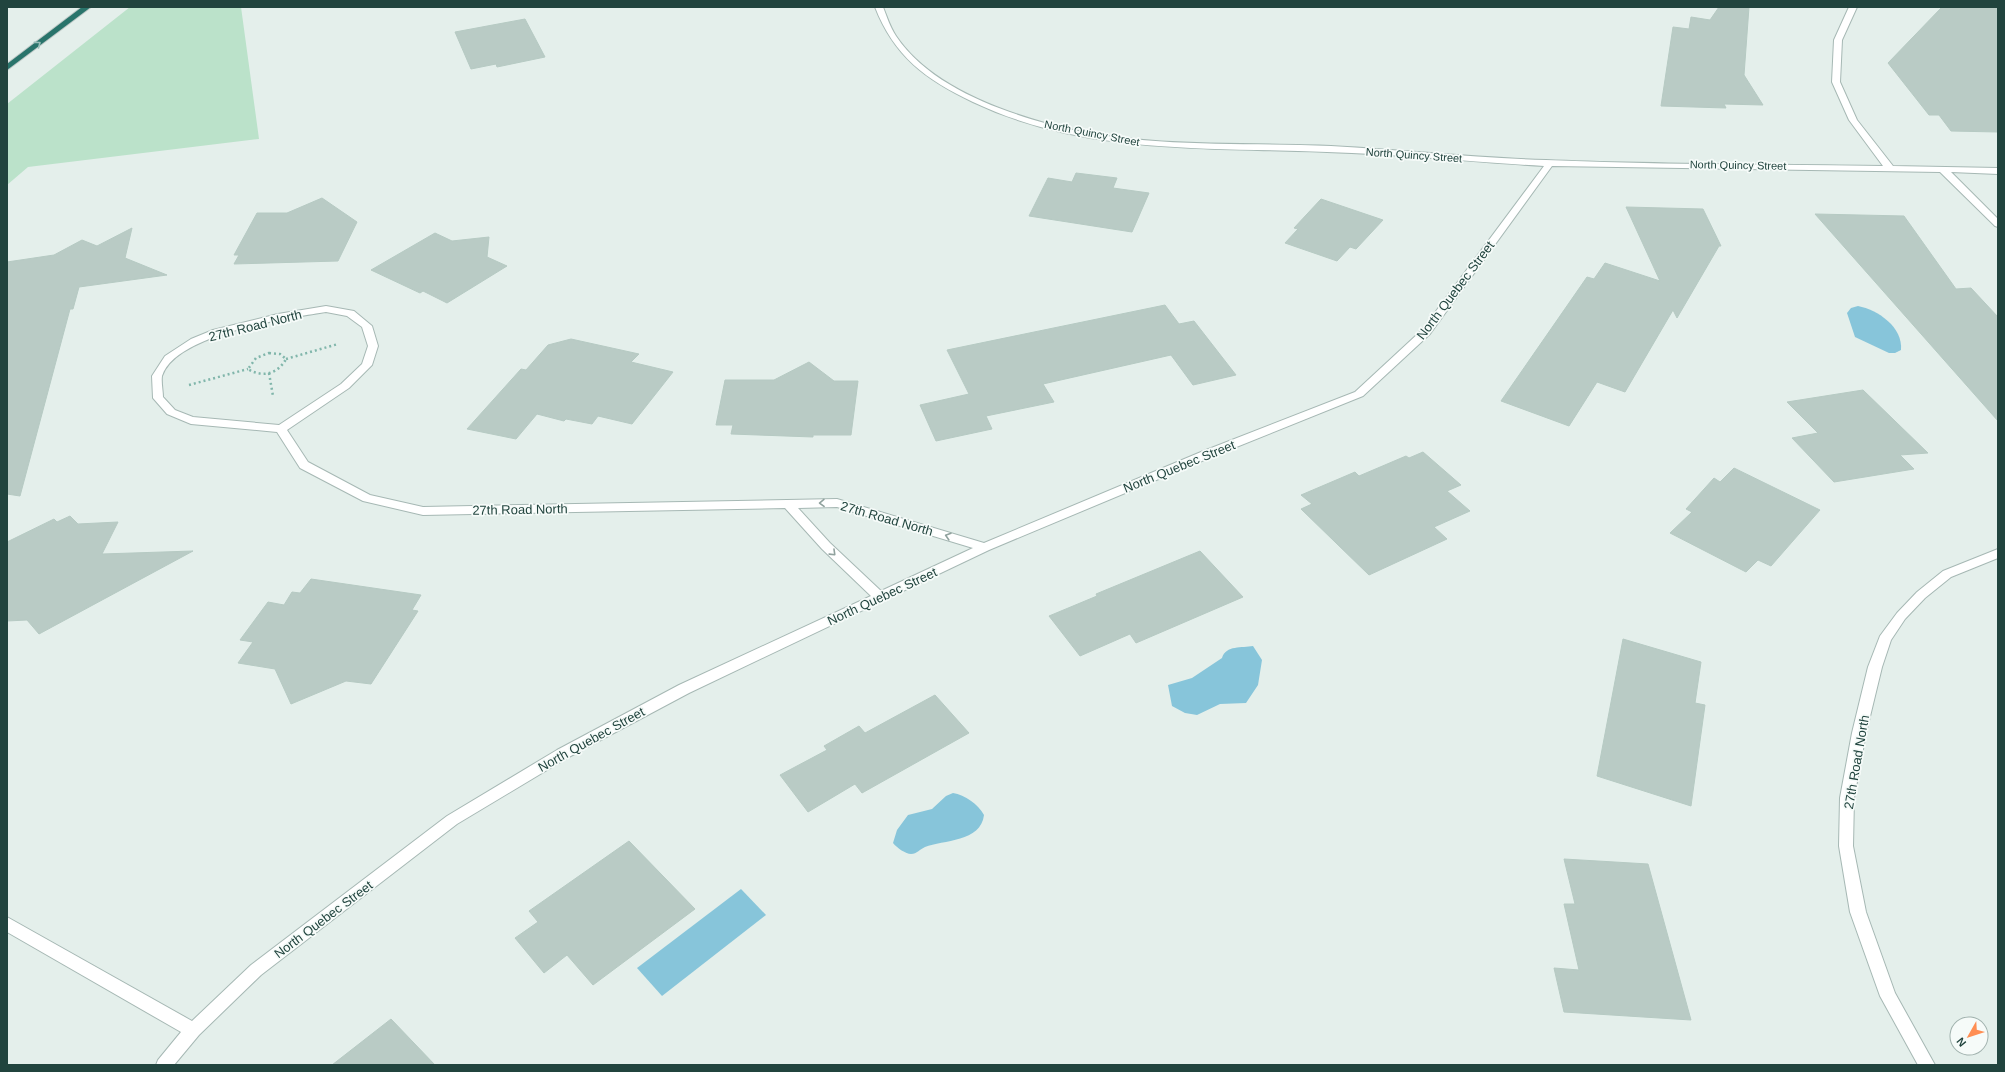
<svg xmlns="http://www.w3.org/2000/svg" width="2005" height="1072" viewBox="0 0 2005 1072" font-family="Arial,sans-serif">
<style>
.green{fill:#bbe2ca}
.water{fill:#87c5da}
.building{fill:#b9cbc5;stroke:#b6cac3}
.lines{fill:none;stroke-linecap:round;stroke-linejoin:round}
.minor-casing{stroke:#a6b8b4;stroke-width:2}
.highway-casing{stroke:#c1cbc9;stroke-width:2}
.path{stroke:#81b6ab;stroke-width:2.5;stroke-dasharray:2 3;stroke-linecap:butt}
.minor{fill:#fff;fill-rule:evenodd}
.highway{fill:#29746b;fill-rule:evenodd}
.oneway{stroke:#9abeb9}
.oneway2{stroke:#90a29e}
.labels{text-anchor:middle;stroke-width:3.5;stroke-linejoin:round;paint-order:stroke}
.far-street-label{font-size:11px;fill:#21443e;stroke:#f6fbf9}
.street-label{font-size:13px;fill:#21443e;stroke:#f6fbf9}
</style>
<rect width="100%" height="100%" fill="#e4efeb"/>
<path class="green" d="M 130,7 L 241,7 L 259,139 L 28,167 L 7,185 L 7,104 Z"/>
<g class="water">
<path d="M 1858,306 C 1878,310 1903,327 1901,350 L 1895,353 L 1889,353 L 1855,337 L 1847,313 L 1851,308 Z"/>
<path d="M 1253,646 L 1262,660 L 1258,685 L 1246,703 L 1220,704 L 1197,715 L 1185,713 L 1172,706 L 1168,685 L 1192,678 L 1222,658 C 1226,645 1242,648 1253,646 Z"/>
<path d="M 953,793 C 965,795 978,804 984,815 C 981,842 943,840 925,847 C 920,849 917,854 911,854 C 906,854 897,848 893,843 L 897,830 L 908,815 L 932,809 L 946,796 Z"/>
<path d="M 741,889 L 766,915 L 662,996 L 637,968 Z"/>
</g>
<g class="building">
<path d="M 1719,7 L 1749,7 L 1744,75 L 1763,105 L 1724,104 L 1726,108 L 1661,106 L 1673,27 L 1689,29 L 1691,17 L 1710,20 Z"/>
<path d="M 1942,7 L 1998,7 L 1998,132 L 1951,131 L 1939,115 L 1929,115 L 1888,63 Z"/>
<path d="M 525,19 L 545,57 L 497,67 L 496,64 L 471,69 L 455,32 Z"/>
<path d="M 1076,173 L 1117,178 L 1113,188 L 1149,193 L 1132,232 L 1029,216 L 1048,178 L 1072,182 Z"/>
<path d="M 322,198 L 357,222 L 338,261 L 234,264 L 239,255 L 234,255 L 257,213 L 287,213 Z"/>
<path d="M 1321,199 L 1383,220 L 1356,249 L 1350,247 L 1337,261 L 1285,243 L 1298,229 L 1294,228 Z"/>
<path d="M 1626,207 L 1703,209 L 1721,246 L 1719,246 L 1677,318 L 1673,310 L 1625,392 L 1597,382 L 1569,426 L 1501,401 L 1587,277 L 1594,279 L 1605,263 L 1660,281 Z"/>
<path d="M 1815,214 L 1904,216 L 1956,289 L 1971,288 L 1998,317 L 1998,421 Z"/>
<path d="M 132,228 L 125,258 L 167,275 L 79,287 L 73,309 L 70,309 L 20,496 L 7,494 L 7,262 L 54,255 L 82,240 L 97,246 Z"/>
<path d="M 435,233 L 452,241 L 489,237 L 487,257 L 507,266 L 447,303 L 423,291 L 420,293 L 371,270 Z"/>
<path d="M 1165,305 L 1179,324 L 1194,321 L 1236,375 L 1193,385 L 1171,355 L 1043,384 L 1054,402 L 986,416 L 992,429 L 936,441 L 920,405 L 969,394 L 947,350 Z"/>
<path d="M 571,339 L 639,354 L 631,362 L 673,372 L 632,424 L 598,416 L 592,424 L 566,419 L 564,421 L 537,414 L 516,439 L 467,429 L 521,369 L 526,370 L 548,345 Z"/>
<path d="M 809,362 L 834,381 L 858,381 L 851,435 L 813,435 L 813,437 L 731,434 L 733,425 L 716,425 L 725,380 L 774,380 Z"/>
<path d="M 1863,390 L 1928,453 L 1900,455 L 1914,469 L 1834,482 L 1792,438 L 1818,433 L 1787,402 Z"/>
<path d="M 1423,452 L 1461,485 L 1447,491 L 1470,511 L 1434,527 L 1447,539 L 1369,575 L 1301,509 L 1312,504 L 1301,495 L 1355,472 L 1359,476 L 1406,456 L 1409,458 Z"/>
<path d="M 1734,468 L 1820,510 L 1771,566 L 1758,560 L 1746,572 L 1670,533 L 1692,512 L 1686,509 L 1714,478 L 1720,482 Z"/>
<path d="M 70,516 L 78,524 L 118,522 L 102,554 L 193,551 L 39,634 L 27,620 L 7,621 L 7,542 L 54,519 L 57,522 Z"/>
<path d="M 1200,551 L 1243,597 L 1136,643 L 1130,634 L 1080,656 L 1049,616 L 1097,596 L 1096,594 Z"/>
<path d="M 311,579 L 421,595 L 412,610 L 418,611 L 371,684 L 346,681 L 291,704 L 275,669 L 238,663 L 253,642 L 240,640 L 268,602 L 284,605 L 292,592 L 300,593 Z"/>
<path d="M 1623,639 L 1701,662 L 1695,703 L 1705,705 L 1691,806 L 1597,776 Z"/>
<path d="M 935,695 L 969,733 L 862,793 L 855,784 L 808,812 L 780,775 L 827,750 L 824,746 L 859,726 L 865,733 Z"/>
<path d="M 629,841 L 695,909 L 593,985 L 567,955 L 544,973 L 515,938 L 538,922 L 529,911 Z"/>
<path d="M 1564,859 L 1648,864 L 1691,1020 L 1564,1012 L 1554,968 L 1579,970 L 1564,904 L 1575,904 Z"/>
<path d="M 391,1019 L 435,1065 L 332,1065 Z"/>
</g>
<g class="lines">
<defs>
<g id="minor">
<path d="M 875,7 L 883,7 C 887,17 890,27 896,36 C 928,84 994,109 1048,124 C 1140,149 1237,142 1331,146 C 1403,150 1474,158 1546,160 C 1658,165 1771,164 1883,166 L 1849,120 L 1832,82 L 1834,40 L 1849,7 L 1857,7 L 1842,40 L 1840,82 L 1857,120 L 1893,166 L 1998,168 L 1998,174 L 1951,172 L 1998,219 L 1998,227 L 1995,226 L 1940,172 L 1552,166 L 1430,334 L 1363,396 L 1209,458 L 989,550 L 689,693 L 567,758 L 457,824 L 261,975 L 199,1035 L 174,1065 L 156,1065 L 158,1060 L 181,1032 L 7,932 L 7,917 L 192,1021 L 251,965 L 447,816 L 557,750 L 679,685 L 871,596 L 822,549 L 785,508 L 423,515 L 363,501 L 300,468 L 277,432 L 191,424 L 167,414 L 153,398 L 152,376 L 165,356 L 191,339 L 213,330 L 278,314 L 326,306 L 354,311 L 372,326 L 378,346 L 372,365 L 349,388 L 287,430 L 308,462 L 370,495 L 423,507 L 837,499 L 984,543 L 1201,452 L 1355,392 L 1422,330 L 1544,166 C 1471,162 1400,154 1327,152 C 1208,147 1084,155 973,102 C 926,80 894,56 875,7 ZM 326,312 L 347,316 L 362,327 L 368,346 L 362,364 L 341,384 L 279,425 L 193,417 L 175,410 L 163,397 C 163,391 161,382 162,376 C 175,334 288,318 326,312 ZM 837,507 L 973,548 L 881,591 L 830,543 L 798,508 Z"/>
<path d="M 1998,549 L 1998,558 L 1951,577 L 1925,598 L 1905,619 L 1891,640 L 1882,667 L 1866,733 L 1854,798 L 1853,846 L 1866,912 L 1895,993 L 1935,1065 L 1918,1065 L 1880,996 L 1850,912 L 1839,846 L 1840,798 L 1852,733 L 1868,667 L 1880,636 L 1897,613 L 1917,592 L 1943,571 Z"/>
</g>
<path id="highway" d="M 82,7 L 91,7 L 7,70 L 7,64 Z"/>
</defs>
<use href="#minor" class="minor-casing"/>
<use href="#highway" class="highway-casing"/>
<g class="path">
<path d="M 269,353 L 280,354 L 286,359 C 278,374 262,378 248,369 L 256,358 Z"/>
<path d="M 286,359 L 338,344"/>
<path d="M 269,373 L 273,396"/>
<path d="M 189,385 L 248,369"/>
</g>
<use href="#minor" class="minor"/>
<use href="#highway" class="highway"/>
</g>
<defs><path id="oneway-chevron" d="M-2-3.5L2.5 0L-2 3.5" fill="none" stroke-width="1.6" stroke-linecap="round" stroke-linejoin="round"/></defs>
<use class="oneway" href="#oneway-chevron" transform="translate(38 44) rotate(-37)"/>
<g class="oneway2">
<use href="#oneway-chevron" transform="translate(822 503) rotate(179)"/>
<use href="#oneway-chevron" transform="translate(948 536) rotate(-163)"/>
<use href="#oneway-chevron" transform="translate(833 553) rotate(44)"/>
</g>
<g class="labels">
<g class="far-street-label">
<text transform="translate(1092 133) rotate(11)" y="4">North Quincy Street</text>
<text transform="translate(1414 155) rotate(4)" y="4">North Quincy Street</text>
<text transform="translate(1738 165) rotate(1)" y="4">North Quincy Street</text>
</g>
<g class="street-label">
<text transform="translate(1455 290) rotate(-53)" y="5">North Quebec Street</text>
<text transform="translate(255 325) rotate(-14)" y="5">27th Road North</text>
<text transform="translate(1179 466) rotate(-22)" y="5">North Quebec Street</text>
<text transform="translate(520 509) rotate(-1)" y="5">27th Road North</text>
<text transform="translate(887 518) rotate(16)" y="5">27th Road North</text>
<text transform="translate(882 596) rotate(-25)" y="5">North Quebec Street</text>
<text transform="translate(591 739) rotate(-29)" y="5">North Quebec Street</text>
<text transform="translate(1856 762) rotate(-80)" y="5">27th Road North</text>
<text transform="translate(323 919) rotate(-37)" y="5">North Quebec Street</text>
</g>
</g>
<rect width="2005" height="1072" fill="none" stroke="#21443e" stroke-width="16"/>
<g transform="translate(1969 1036) rotate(231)"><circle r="19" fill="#f6fbf9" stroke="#a1b2ae"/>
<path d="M0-3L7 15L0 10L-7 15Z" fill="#ff8e53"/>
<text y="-6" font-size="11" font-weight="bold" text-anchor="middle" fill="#21443e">N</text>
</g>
</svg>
